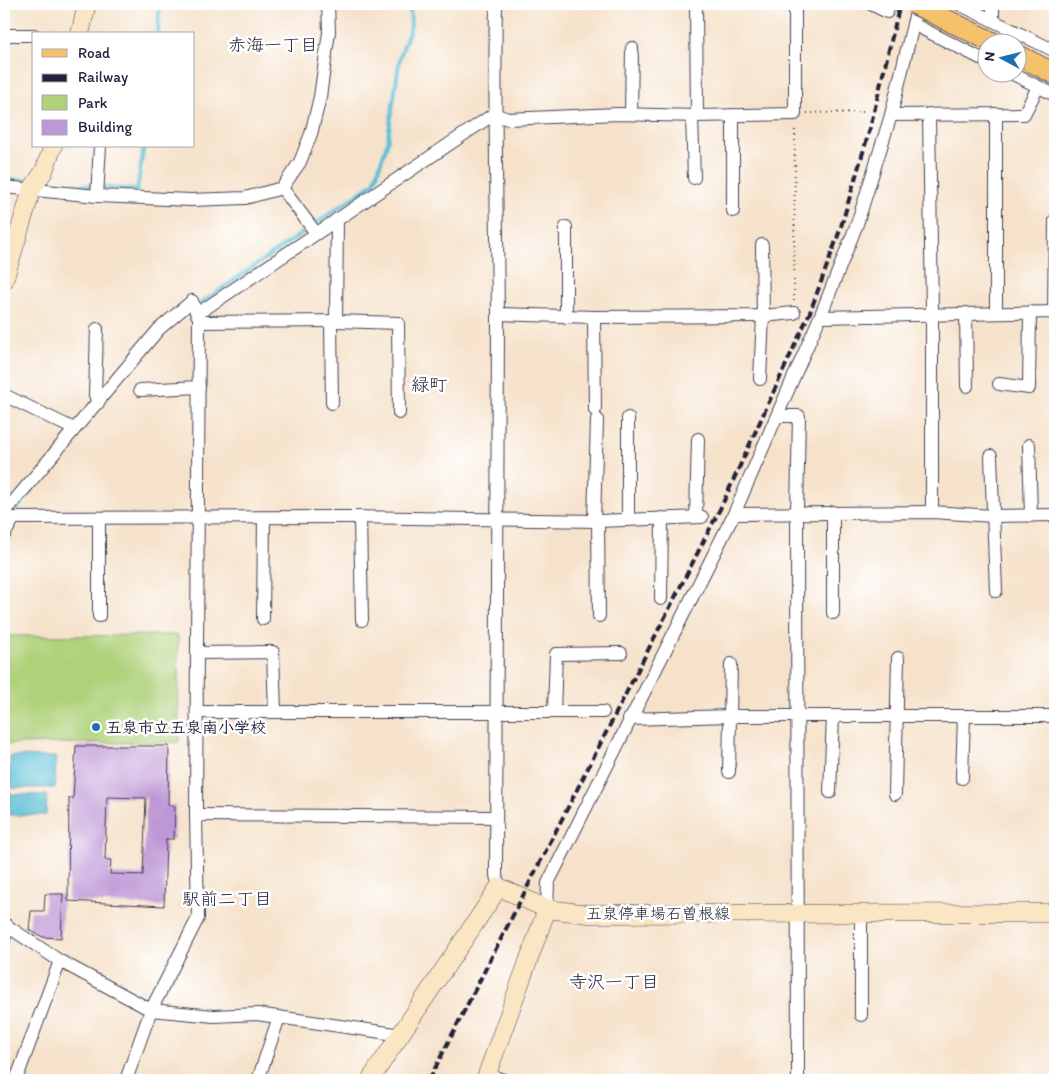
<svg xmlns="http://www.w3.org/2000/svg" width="1059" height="1084" viewBox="0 0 1059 1084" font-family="Itim,'Klee One',sans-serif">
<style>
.green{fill:#aed179;stroke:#687a5a}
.water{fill:#59bed6;stroke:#3e7088}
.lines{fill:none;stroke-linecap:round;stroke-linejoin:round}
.stream{stroke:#59bed6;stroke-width:4}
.building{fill:#be97d6;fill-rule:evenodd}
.street-casing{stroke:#423f51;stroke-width:14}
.secondary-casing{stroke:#423f51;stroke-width:19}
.primary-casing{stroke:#423f51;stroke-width:22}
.path{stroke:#423f51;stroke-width:2;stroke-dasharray:1 4;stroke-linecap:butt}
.street{stroke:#fff;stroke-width:12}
.secondary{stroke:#fbe6c4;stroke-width:18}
.primary{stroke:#f5c16b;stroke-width:20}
.rail{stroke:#22223b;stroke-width:4;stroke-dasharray:8 4;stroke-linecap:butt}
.primary-bridge-casing{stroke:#423f51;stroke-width:22;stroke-linecap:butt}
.primary-bridge{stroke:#f5c16b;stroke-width:20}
.poi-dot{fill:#1f6fb2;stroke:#fff;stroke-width:2}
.labels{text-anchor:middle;stroke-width:5;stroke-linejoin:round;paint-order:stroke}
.poi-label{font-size:16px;font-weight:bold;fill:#22223b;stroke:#fff;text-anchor:start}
.street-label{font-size:16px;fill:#22223b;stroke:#fff}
.neighbourhood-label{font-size:18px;fill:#22223b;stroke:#fff}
</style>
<rect width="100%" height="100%" fill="#fff"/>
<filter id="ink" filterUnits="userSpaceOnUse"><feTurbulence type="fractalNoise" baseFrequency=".02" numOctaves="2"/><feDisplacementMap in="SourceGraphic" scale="10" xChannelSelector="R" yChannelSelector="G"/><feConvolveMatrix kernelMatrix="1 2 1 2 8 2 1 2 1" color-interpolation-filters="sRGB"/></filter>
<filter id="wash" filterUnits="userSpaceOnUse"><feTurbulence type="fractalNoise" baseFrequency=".0096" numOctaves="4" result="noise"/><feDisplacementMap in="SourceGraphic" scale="20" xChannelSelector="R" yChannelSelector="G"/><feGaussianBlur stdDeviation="1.12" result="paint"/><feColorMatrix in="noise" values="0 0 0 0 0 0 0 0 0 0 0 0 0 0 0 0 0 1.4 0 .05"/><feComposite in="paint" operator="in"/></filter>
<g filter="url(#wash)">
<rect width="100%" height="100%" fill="#f6e2cb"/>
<path class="green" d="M 178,635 L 179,742 L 4,744 L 4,636 Z"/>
<g class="water">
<path d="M 10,756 L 56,757 L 55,788 L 10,788 Z"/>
<path d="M 10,794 L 47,795 L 46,815 L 9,815 Z"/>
</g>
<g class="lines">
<g class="stream">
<path d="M 158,34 L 159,12 L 163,4"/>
<path d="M 4,179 L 32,180"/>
<path d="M 44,182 L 137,190 L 144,146"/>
<path d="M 197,306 L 374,183 L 387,144 L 400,57 L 411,26 L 410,4"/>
<path d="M 12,515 L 35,485"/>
</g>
</g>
<g id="blocks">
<g class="building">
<path d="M 76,746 L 169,746 L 168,805 L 175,806 L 174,839 L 166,839 L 164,906 L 68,901 L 69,798 L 73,799 ZM 107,797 L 146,798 L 143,875 L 110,874 L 111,860 L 105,860 Z"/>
<path d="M 45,894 L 63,894 L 61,938 L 43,937 L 29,930 L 31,911 L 44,911 Z"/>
</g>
</g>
</g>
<g filter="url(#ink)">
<use href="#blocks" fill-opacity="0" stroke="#423f51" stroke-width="1"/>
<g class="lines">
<defs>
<g id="street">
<path d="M 496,4 C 494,107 497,211 498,315 C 499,502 497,689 496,875 L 499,887"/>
<path d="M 696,4 L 697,116"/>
<path d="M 871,4 L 887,12 L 889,4"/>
<path d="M 959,4 L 1055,51"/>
<path d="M 993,20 L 993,4"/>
<path d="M 913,24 L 986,61"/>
<path d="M 4,37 L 10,35 L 34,35"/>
<path d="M 1009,72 L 1055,95"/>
<path d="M 494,114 L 508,119 L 617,114 L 697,116 L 795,114 L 795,4"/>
<path d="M 631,114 L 632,48"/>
<path d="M 929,114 L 932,313 L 932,512"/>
<path d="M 891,115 L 1024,114 L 1038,87"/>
<path d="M 692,116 L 694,178"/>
<path d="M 4,187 L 97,196 L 191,200 L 245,198 L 282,188 L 300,162 L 311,134 L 320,97 L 329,32 L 328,4"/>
<path d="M 282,188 L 316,233"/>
<path d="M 97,196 L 100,146"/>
<path d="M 733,211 L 733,115"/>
<path d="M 566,227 L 566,317"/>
<path d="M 1054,312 L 1055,220"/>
<path d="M 966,313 L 967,386"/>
<path d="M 996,313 L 996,114"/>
<path d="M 498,314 L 594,317 L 763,316 L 794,313"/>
<path d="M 594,317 L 595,410"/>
<path d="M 820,317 L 1055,312"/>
<path d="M 331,321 L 332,403"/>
<path d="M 336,321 L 398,323 L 399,413"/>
<path d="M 199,322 L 336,321 L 337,219"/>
<path d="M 97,329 L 95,395 L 98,403"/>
<path d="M 760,379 L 763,316 L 762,245"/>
<path d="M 999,384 L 1029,388 L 1030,312"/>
<path d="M 140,390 L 199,387"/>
<path d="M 4,395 L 74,429"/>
<path d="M 777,416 L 799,416 L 797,513 L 798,1080"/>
<path d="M 1029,445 L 1031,516"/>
<path d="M 991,456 L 996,591"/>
<path d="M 4,513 L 159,329 L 192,301 L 197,314"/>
<path d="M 734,514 L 932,512 L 993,516 L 1055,515"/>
<path d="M 360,517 L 362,620"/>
<path d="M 696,517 L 698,439"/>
<path d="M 4,518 L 351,517 L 598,521 L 702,517"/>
<path d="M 99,519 L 99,616"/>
<path d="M 628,520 L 628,418"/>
<path d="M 594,521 L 597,419"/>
<path d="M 598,521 L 599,616"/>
<path d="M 4,535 L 14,518"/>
<path d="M 661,599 L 662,518"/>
<path d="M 833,613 L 833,512"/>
<path d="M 263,619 L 264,518"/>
<path d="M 198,653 L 273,652 L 275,712"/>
<path d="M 197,712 L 603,712"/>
<path d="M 554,712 L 556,654 L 621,653"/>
<path d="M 629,719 L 731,716 L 1055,716"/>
<path d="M 729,772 L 731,664"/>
<path d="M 962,778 L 964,716"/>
<path d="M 830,792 L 833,716"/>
<path d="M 895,794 L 898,658"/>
<path d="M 196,815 L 496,817"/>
<path d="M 547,909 L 548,883 L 734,514 L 820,317 L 857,224 L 891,115 L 918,4"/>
<path d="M 861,913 L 861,1015"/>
<path d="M 4,924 L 60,961 L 151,1010 L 214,1016 L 257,1014 L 402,1035"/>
<path d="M 4,939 L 8,926"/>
<path d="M 488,1074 L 503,1080"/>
<path d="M 16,1080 L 60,961"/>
<path d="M 126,1080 L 151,1010 L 198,918 L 196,815 L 199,316 L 197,314 L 494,114"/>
<path d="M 258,1080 L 279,1017"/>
</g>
<g id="secondary">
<path d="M 80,34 L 87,4"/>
<path d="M 4,281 L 32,189 L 44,171 L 53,146"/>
<path d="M 370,1080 L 499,887 L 547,909 L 589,914 L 1055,913"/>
<path d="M 485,1080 L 547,909"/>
</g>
<g id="primary">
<path d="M 931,12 L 992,42"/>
<path d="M 1016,54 L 1055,74"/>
</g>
</defs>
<use href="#street" class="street-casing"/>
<use href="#secondary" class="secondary-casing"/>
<use href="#primary" class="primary-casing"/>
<g class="path">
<path d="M 807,113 L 866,112"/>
<path d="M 794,301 L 795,126"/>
</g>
<use href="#street" class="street"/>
<use href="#secondary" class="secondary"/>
<use href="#primary" class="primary"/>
<path class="rail" d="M 429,1080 L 722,505 L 810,312 L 840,230 L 869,132 L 900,4"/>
<defs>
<path id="primary-bridge" d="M 914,4 L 931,12"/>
</defs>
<use href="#primary-bridge" class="primary-bridge-casing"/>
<use href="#primary-bridge" class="primary-bridge"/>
</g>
</g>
<circle class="poi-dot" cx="96" cy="727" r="5"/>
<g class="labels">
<g class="poi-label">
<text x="106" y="733">五泉市立五泉南小学校</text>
</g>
<g class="street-label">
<text x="658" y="919">五泉停車場石曽根線</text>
</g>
<g class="neighbourhood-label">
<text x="273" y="51">赤海一丁目</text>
<text x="429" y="391">緑町</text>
<text x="227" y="905">駅前二丁目</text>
<text x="614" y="988">寺沢一丁目</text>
</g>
</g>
<rect width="1059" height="1084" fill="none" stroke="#fff" stroke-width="20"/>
<rect x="32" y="32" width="162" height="115" fill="#ffffff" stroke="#a7a7b1"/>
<rect x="42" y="49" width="25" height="8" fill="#f5c16b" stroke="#a7a7b1"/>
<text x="78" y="58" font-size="15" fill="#22223b">Road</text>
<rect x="42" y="74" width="25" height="8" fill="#22223b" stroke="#a7a7b1"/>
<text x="78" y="82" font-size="15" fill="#22223b">Railway</text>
<rect x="42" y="95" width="25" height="15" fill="#aed179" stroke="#a7a7b1"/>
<text x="78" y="108" font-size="15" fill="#22223b">Park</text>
<rect x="42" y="120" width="25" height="15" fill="#be97d6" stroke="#a7a7b1"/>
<text x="78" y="132" font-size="15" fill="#22223b">Building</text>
<g transform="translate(1002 58) rotate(277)"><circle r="24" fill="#ffffff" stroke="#a7a7b1"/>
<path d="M0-4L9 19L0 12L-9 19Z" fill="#1f6fb2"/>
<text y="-8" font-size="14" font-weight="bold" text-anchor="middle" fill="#22223b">N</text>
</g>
</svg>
